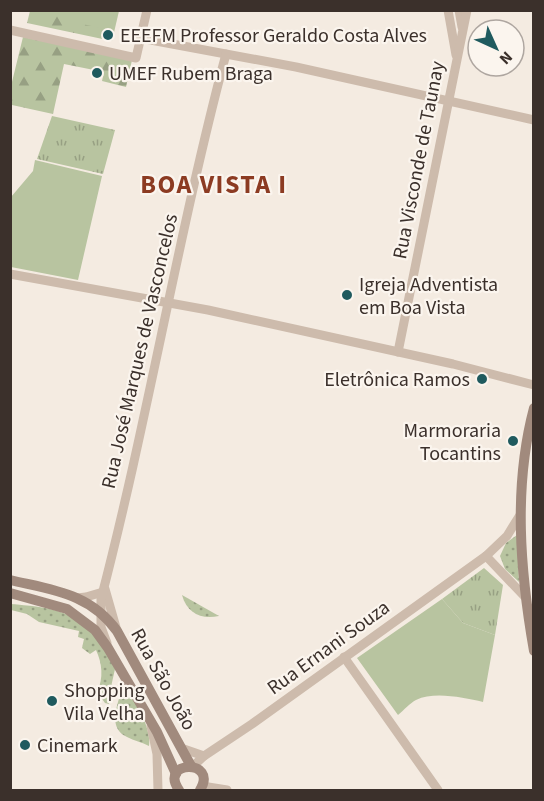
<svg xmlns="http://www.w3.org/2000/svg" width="544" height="801" viewBox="0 0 544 801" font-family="'Source Sans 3',sans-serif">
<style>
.grass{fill:url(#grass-tufts)}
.forest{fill:url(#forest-firs)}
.garden{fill:url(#garden-dots)}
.pitch{fill:#b8c4a0}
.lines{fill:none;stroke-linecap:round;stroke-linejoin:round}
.tertiary{stroke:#cdbbac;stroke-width:9}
.secondary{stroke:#a18a7d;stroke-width:10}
.poi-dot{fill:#1f5a5e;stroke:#fbf5ee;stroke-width:2}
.labels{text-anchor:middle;stroke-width:4.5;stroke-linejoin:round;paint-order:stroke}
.poi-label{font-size:20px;fill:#3b302b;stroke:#fbf5ee;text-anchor:start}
.street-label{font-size:20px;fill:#3b302b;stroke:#fbf5ee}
.district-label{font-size:26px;font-weight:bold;letter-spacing:1.5px;fill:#8c3b22;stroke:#fbf5ee}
</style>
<defs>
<pattern id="grass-tufts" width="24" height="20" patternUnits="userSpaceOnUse" patternTransform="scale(1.5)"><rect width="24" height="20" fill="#b8c4a0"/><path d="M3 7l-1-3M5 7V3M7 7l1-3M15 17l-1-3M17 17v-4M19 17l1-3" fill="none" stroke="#97a083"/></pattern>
<pattern id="forest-firs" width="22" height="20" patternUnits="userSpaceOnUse" patternTransform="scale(1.5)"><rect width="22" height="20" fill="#b8c4a0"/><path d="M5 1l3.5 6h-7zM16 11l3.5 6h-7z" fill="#97a083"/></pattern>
<pattern id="garden-dots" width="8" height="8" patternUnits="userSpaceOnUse" patternTransform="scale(1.5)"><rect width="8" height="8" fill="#b8c4a0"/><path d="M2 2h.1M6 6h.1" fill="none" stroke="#97a083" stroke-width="1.8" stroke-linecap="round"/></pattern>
</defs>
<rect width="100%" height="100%" fill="#f4ebe1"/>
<g class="grass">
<path d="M 52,116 L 115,130 L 103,174 L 37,159 Z"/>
<path d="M 484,568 L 503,585 L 495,635 L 463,623 L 442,599 Z"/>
</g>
<g class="forest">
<path d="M 30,11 L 119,11 L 112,41 L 27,23 Z"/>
<path d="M 23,37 L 132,60 L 126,87 L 102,81 L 104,72 L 64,64 L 53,114 L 12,105 L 11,107 L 11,86 Z"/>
</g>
<g class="garden">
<path d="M 517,535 L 519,582 L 505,569 L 500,556 L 506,543 Z"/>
<path d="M 182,595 L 219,616 C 201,620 187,613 182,595 Z"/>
<path d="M 11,604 C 46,607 75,609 99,640 C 105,649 110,660 115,669 L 111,687 L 114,689 L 109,704 L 105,703 L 97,692 C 104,678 102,663 96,650 L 90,654 L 82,648 L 84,639 L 78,637 L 79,631 L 39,622 L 27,614 L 11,610 Z"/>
<path d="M 125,691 C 137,699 152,732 149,746 C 142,742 134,741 127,737 C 109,729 116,709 120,695 L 125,695 Z"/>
</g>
<g class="pitch">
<path d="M 85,11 L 114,11 L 110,30 L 82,24 Z"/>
<path d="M 35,160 L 102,176 L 78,280 L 11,267 L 11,197 L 33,171 Z"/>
<path d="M 442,599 L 463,623 L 495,635 L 483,702 C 464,698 435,691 416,700 C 410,703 404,710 398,715 L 357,658 Z"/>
</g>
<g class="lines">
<g class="tertiary">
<path d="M 448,10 L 456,55"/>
<path d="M 459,10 L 462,27"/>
<path d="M 10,30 L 136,58 L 147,10"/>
<path d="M 140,38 L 296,67 L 534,120"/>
<path d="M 10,274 L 208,310 L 453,364 L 534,385"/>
<path d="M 398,352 L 467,10"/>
<path d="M 486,556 L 526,598"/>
<path d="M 105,589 L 117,631"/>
<path d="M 77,598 L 86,597 L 103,592"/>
<path d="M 107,643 L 101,627 L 101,599 C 148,419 178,234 226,54"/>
<path d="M 344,657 L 438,790"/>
<path d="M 151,726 L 157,754 L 158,790"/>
<path d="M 181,748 L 204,756"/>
<path d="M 192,767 L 204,756 L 252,724 L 486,556 L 507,536 L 520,515"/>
<path d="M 202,786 L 227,790"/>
</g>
<g class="secondary">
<path d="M 534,408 C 513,487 520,571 534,651"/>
<path d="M 10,580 C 52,590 90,593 117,631 L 191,766"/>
<path d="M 10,593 L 67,609 L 95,630 L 108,648 L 157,732 L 176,774"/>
<path d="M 179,790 C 158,760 219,759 200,790"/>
</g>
</g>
<g class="poi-dot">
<circle cx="108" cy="35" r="6"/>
<circle cx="97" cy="73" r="6"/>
<circle cx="347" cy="295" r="6"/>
<circle cx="482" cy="379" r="6"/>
<circle cx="513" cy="441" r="6"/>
<circle cx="52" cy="701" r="6"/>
<circle cx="25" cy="745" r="6"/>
</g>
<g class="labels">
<g class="poi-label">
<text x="120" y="42">EEEFM Professor Geraldo Costa Alves</text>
<text x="109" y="80">UMEF Rubem Braga</text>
<text x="359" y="291">Igreja Adventista<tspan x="359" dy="23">em Boa Vista</tspan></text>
<text x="470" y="386" text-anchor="end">Eletrônica Ramos</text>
<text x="501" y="437" text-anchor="end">Marmoraria<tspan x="501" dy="23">Tocantins</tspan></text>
<text x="64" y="697">Shopping<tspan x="64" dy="23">Vila Velha</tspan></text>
<text x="37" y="752">Cinemark</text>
</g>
<g class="street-label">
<text transform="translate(418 160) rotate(-79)" y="7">Rua Visconde de Taunay</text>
<text transform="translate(139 351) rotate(-77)" y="7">Rua José Marques de Vasconcelos</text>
<text transform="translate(328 647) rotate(-36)" y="7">Rua Ernani Souza</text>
<text transform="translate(164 679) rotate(61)" y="7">Rua São João</text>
</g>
<g class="district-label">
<text x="214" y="193">BOA VISTA I</text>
</g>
</g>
<rect width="544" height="801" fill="none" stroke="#3b302b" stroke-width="24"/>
<g transform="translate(496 48) rotate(135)"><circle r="28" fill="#fbf5ee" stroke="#aea6a0" stroke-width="1.5"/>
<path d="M0-4.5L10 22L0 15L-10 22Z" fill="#1f5a5e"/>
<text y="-9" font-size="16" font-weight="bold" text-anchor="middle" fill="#3b302b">N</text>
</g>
</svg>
